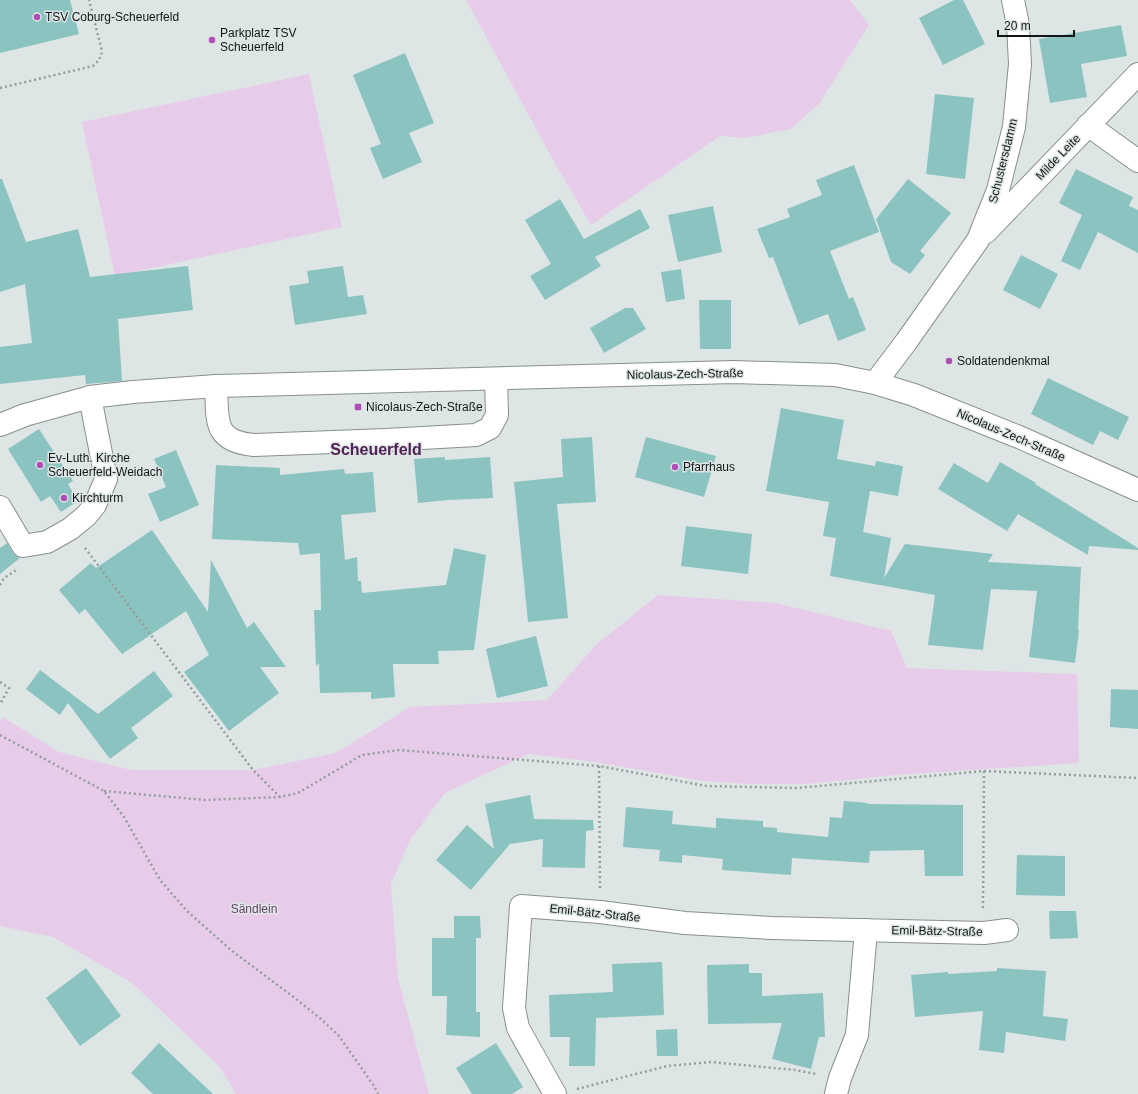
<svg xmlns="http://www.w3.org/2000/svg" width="1138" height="1094" viewBox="0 0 1138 1094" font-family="Arial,sans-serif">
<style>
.green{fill:#e7cce9}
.building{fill:#8ac3bf}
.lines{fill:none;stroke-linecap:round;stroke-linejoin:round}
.minor-casing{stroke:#888f8f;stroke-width:24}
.path{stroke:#969c9c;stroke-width:2.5;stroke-dasharray:2 3;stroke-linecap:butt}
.minor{stroke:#fff;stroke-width:22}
.poi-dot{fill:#af4eb6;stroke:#dee6e5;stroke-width:1.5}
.labels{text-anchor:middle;stroke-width:3;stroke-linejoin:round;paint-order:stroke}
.poi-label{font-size:12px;fill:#121515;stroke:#dee6e5;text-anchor:start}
.street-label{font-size:12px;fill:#121515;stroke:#dee6e5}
.park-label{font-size:12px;fill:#6b416e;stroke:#dee6e5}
.district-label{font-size:16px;font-weight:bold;fill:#512254;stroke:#dee6e5}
</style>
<rect width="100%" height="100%" fill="#dee6e5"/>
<g class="green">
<path d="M 466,0 L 850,0 L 869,25 L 819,104 L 791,129 L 744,138 L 720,136 L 591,225 L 553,160 Z"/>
<path d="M 309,74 L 342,227 L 115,276 L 82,122 Z"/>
<path d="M 658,595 L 776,603 L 891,631 L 907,668 L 1077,674 L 1079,763 L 896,775 L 807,784 L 748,784 L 704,781 L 595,762 L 528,754 L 445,793 L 410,840 L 391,884 L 398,978 L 429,1094 L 236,1094 L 219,1066 L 132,983 L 53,937 L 0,926 L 0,722 L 3,717 L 59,752 L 131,770 L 253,770 L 336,753 L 410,707 L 547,700 L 596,645 Z"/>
</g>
<g class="building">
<path d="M 0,0 L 70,0 L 79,34 L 0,53 Z"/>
<path d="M 954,0 L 963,0 L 985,44 L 943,65 L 919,18 Z"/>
<path d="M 1121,25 L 1127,56 L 1081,64 L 1087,97 L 1050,103 L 1039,39 Z"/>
<path d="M 405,53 L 434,123 L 409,133 L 422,162 L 383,179 L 370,148 L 381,144 L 353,75 Z"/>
<path d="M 935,94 L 974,98 L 965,179 L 926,174 Z"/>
<path d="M 854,165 L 879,232 L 830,251 L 849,299 L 853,297 L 866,330 L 838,341 L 828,314 L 799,325 L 773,257 L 769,258 L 757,229 L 790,217 L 787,209 L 822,195 L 816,180 Z"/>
<path d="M 1076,169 L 1133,197 L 1129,206 L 1138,210 L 1138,253 L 1098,232 L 1080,270 L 1061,261 L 1082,215 L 1059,203 Z"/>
<path d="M 0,179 L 2,179 L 26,242 L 78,229 L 90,277 L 188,266 L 193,310 L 118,319 L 122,381 L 86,384 L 85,375 L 0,384 L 0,347 L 32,343 L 25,284 L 0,292 Z"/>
<path d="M 908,179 L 951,213 L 920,251 L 925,255 L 910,274 L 891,262 L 876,219 Z"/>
<path d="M 560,199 L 584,239 L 640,209 L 650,228 L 595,257 L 601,266 L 545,300 L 530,276 L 551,264 L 525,220 Z"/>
<path d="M 713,206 L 722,252 L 678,262 L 668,215 Z"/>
<path d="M 1021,255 L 1058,274 L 1040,309 L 1003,290 Z"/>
<path d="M 343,266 L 348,297 L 363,295 L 367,314 L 295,325 L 289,286 L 309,283 L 307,271 Z"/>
<path d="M 681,269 L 685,299 L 666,302 L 661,272 Z"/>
<path d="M 699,300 L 731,300 L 731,349 L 700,349 Z"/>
<path d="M 625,308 L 633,308 L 646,329 L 604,353 L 590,328 Z"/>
<path d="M 1048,378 L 1129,417 L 1118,440 L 1100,431 L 1093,445 L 1031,414 Z"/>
<path d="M 781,408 L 844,420 L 837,459 L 875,466 L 876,461 L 903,466 L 898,496 L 870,491 L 863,532 L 891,538 L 884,578 L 905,544 L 993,554 L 988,562 L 1081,567 L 1078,629 L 1079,630 L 1075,663 L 1029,657 L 1037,591 L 991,589 L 983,650 L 928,645 L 935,595 L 830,576 L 836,538 L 823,536 L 829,502 L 766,491 Z"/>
<path d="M 39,429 L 73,481 L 68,484 L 78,501 L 61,512 L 50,496 L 41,502 L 8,449 Z"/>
<path d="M 592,437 L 596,502 L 557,504 L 568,618 L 528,622 L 514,482 L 563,477 L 561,439 Z"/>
<path d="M 646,437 L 716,456 L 704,497 L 635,477 Z"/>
<path d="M 176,450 L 199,505 L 160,522 L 148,494 L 166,487 L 154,459 Z"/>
<path d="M 445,457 L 445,460 L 490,457 L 493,498 L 448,500 L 418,503 L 414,459 Z"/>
<path d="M 1000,462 L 1036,483 L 1035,484 L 1138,548 L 1138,550 L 1089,546 L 1088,555 L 1018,514 L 1007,531 L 938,489 L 954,463 L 988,483 Z"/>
<path d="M 216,465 L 280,468 L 280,475 L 344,469 L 345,474 L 373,472 L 376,512 L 341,515 L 345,560 L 357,557 L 358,581 L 361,581 L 362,593 L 446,585 L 454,548 L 486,555 L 474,650 L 438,651 L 439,664 L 393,664 L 395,697 L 371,699 L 371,692 L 320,693 L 319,663 L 316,666 L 314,610 L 321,610 L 320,553 L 300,555 L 298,543 L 212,539 Z"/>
<path d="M 686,526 L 752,534 L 748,574 L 681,566 Z"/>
<path d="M 152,530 L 208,612 L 211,560 L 247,628 L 254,622 L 286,667 L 260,667 L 279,693 L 229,731 L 184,672 L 209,655 L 186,611 L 122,654 L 85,609 L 79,614 L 59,590 L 91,563 L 96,568 Z"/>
<path d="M 7,543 L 13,553 L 17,557 L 20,558 L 0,574 L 0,548 Z"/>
<path d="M 536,636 L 548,686 L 497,698 L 486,649 Z"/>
<path d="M 40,670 L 98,714 L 154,671 L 173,696 L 131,728 L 138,738 L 110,759 L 68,703 L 60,715 L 26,689 Z"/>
<path d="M 1111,689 L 1138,690 L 1138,729 L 1110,727 Z"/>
<path d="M 530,795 L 534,819 L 593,820 L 594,830 L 586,831 L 585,868 L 542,867 L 543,839 L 510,844 L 471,890 L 436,860 L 467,825 L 494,849 L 485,804 Z"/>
<path d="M 844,801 L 868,803 L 867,804 L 963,805 L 963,876 L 925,876 L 924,850 L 870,851 L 869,863 L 792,858 L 791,875 L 722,870 L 723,859 L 682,855 L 682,863 L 659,861 L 660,850 L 623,847 L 626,807 L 673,811 L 672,824 L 716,828 L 716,818 L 763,821 L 763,827 L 777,828 L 777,832 L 828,837 L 830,817 L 842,818 Z"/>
<path d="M 1017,855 L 1065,856 L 1065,896 L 1016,895 Z"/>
<path d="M 1049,911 L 1076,911 L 1078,938 L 1050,939 Z"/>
<path d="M 454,916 L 480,916 L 481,938 L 476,938 L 476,1012 L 480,1012 L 480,1037 L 446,1035 L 447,996 L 432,996 L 432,938 L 454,938 Z"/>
<path d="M 662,962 L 664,1015 L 596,1018 L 595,1066 L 569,1066 L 570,1037 L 550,1037 L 549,995 L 613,992 L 612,964 Z"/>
<path d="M 749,964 L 749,973 L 762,973 L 762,996 L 823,993 L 825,1037 L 819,1037 L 811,1069 L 772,1059 L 782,1023 L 708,1024 L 707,965 Z"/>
<path d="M 86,968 L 121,1016 L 80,1046 L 46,998 Z"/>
<path d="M 997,968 L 1046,971 L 1043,1016 L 1068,1019 L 1065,1041 L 1006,1032 L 1004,1053 L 979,1050 L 983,1011 L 915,1017 L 911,975 L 948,972 L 948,974 L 997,971 Z"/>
<path d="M 677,1029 L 678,1056 L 657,1056 L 656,1030 Z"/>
<path d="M 159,1043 L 213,1094 L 153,1094 L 131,1073 Z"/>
<path d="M 496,1043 L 523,1087 L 512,1094 L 472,1094 L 456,1068 Z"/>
</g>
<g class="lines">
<defs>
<g id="minor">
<path d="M 1088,125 L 1138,161"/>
<path d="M 986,232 L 1138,74"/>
<path d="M 875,383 L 906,342 L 978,240 L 998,190 L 1014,127 L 1020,64 L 1018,25 L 1013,0"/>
<path d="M 216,386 C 218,420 212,441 254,445 L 386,440 L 476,435 L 490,428 L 497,415 L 496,379"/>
<path d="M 0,425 L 25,415 L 90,397 L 133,392 L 216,386 L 734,372 L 835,375 L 875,383 L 914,395 L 1019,437 L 1138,490"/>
<path d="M 0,507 L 23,546 L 47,542 L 70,529 L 86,516 L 95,505 L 106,479 L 90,397"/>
<path d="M 555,1094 L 518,1028 L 514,1008 L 521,906 L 600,912 L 685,923 L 772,928 L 984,933 L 1007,930"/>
<path d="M 836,1094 L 840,1078 L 857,1035 L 866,930"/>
</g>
</defs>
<use href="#minor" class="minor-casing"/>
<g class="path">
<path d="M 0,88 L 93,66 C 98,61 101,58 102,51 L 89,0"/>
<path d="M 85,548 L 253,770 L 280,797"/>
<path d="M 0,585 L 4,578 L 18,569"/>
<path d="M 0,682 L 9,688 L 0,704"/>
<path d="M 0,735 L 104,791 L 124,817 L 160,880 L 187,911 L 232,951 L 296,999 L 321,1019 L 339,1036 L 374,1086 L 378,1094"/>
<path d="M 599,766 L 600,888"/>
<path d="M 984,771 L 983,907 L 985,909"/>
<path d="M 104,791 L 206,800 L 280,797 L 298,793 L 362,755 L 399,750 L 599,766 L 706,786 L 797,788 L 984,771 L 1138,778"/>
<path d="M 577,1089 L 667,1066 L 711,1062 L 795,1070 L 816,1074"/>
</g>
<use href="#minor" class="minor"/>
</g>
<g class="poi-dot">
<circle cx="37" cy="17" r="4"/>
<circle cx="212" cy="40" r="4"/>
<circle cx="949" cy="361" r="4"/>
<rect x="354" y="403" width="8" height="8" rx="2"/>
<circle cx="40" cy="465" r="4"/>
<circle cx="675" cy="467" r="4"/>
<circle cx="64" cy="498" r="4"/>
</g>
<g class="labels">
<g class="poi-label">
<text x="45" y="21">TSV Coburg-Scheuerfeld</text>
<text x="220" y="37">Parkplatz TSV<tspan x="220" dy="14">Scheuerfeld</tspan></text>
<text x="957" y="365">Soldatendenkmal</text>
<text x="366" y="411">Nicolaus-Zech-Straße</text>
<text x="48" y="462">Ev-Luth. Kirche<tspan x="48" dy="14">Scheuerfeld-Weidach</tspan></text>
<text x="683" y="471">Pfarrhaus</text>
<text x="72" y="502">Kirchturm</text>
</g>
<g class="street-label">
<text transform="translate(1058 157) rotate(-46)" y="4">Milde Leite</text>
<text transform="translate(1003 161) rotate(-76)" y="4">Schustersdamm</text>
<text transform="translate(685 374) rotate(-1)" y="4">Nicolaus-Zech-Straße</text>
<text transform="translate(1011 435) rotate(23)" y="4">Nicolaus-Zech-Straße</text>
<text transform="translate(595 913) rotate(6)" y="4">Emil-Bätz-Straße</text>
<text transform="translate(937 931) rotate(1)" y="4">Emil-Bätz-Straße</text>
</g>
<g class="park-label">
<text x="254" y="913">Sändlein</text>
</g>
<g class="district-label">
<text x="376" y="455">Scheuerfeld</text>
</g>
</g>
<path d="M998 30v6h76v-6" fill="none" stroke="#121515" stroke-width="2"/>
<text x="1004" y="30" font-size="12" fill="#121515" stroke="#dee6e5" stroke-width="3" paint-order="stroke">20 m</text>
</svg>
